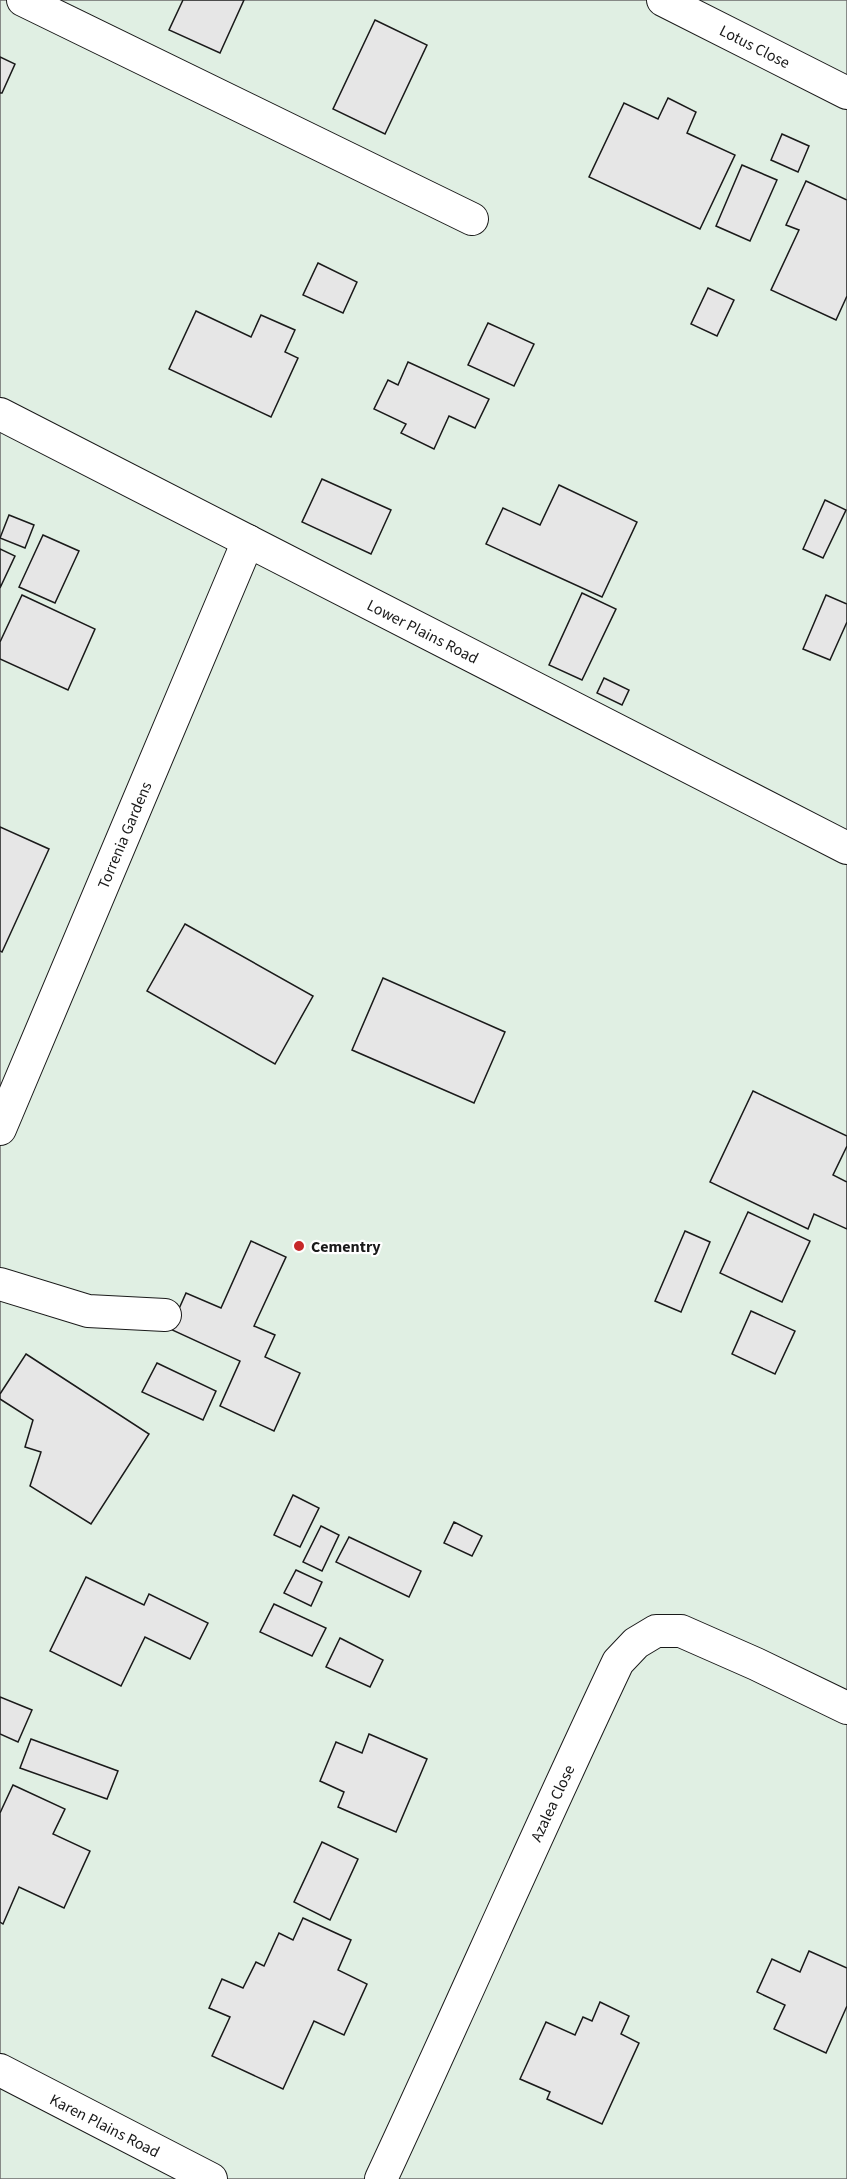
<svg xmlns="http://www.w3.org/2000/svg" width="847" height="2179" viewBox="0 0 847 2179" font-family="'Source Sans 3',sans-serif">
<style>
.green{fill:#e0efe3;stroke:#6a6a6a;stroke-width:1.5}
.building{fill:#e6e6e6;stroke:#1a1a1a;stroke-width:1.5}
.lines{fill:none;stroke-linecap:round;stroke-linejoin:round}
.street-casing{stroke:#1a1a1a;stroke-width:34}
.street{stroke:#fff;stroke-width:32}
.poi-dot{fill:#c62828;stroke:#fff;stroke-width:2}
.labels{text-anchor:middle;stroke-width:4.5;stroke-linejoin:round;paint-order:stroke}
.street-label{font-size:16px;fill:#1a1a1a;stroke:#fff}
.poi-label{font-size:16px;font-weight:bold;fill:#1a1a1a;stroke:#fff;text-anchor:start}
</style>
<rect width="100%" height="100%" fill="#fff"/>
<rect class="green" x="0" y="0" width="847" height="2179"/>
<g class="building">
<path d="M 183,0 L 244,0 L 220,53 L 169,30 Z"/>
<path d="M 375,20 L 427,45 L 385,134 L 333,109 Z"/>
<path d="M 0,57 L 15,64 L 2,93 L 0,93 Z"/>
<path d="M 668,98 L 696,112 L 687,133 L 735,155 L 700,229 L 589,177 L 624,103 L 658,119 Z"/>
<path d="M 782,134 L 809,146 L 798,172 L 771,160 Z"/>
<path d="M 742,165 L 777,180 L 750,241 L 716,226 Z"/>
<path d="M 806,181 L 847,200 L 847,296 L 836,320 L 771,290 L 799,230 L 786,225 Z"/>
<path d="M 318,263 L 357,282 L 343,313 L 303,295 Z"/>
<path d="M 708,288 L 734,300 L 717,336 L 691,324 Z"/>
<path d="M 196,311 L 251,337 L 261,315 L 295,330 L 285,352 L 298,358 L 271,417 L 169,369 Z"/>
<path d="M 488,323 L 534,344 L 514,386 L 468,365 Z"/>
<path d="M 408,362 L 489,399 L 475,428 L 449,416 L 434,449 L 401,433 L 406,424 L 374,409 L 388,380 L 398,385 Z"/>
<path d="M 322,479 L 391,510 L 371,554 L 302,522 Z"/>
<path d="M 559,485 L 637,522 L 602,597 L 486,544 L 503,508 L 540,525 Z"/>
<path d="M 825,500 L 846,510 L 823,558 L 803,549 Z"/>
<path d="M 9,515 L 34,525 L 25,548 L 0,538 Z"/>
<path d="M 43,535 L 79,551 L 55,603 L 19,587 Z"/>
<path d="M 0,549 L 15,556 L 0,588 Z"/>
<path d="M 582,593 L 616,609 L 582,680 L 549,665 Z"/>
<path d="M 22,595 L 95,629 L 68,690 L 0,659 L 0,642 Z"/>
<path d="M 826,595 L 847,604 L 847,622 L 830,660 L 803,649 Z"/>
<path d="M 604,678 L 629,690 L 622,705 L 597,693 Z"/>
<path d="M 0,827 L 49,849 L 2,952 L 0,951 Z"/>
<path d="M 185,924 L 313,996 L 275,1064 L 147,991 Z"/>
<path d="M 383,978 L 505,1032 L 474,1103 L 352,1050 Z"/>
<path d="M 753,1091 L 847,1136 L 847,1146 L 833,1175 L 847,1182 L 847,1229 L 814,1214 L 808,1229 L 710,1182 Z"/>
<path d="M 748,1212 L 810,1241 L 782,1302 L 720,1273 Z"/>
<path d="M 685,1231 L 710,1242 L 681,1312 L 655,1301 Z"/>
<path d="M 251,1241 L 286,1257 L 254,1326 L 275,1335 L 265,1357 L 300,1373 L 274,1431 L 220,1406 L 240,1361 L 170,1329 L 186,1293 L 221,1308 Z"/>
<path d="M 751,1311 L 795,1331 L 775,1374 L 732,1354 Z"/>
<path d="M 26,1354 L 149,1434 L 91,1524 L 30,1486 L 41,1452 L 25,1447 L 33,1420 L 0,1399 L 0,1394 Z"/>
<path d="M 157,1363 L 216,1391 L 203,1420 L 142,1392 Z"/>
<path d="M 293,1495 L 319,1508 L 300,1547 L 274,1535 Z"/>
<path d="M 454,1522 L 482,1536 L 472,1556 L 444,1543 Z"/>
<path d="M 321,1526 L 339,1535 L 322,1571 L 303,1562 Z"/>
<path d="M 349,1537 L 421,1571 L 409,1597 L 336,1562 Z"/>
<path d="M 296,1570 L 322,1582 L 311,1606 L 284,1593 Z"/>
<path d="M 86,1577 L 144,1605 L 149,1594 L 208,1623 L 190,1659 L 145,1637 L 121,1686 L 50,1651 Z"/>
<path d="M 274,1604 L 326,1628 L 312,1656 L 260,1632 Z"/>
<path d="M 340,1638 L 383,1660 L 370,1687 L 326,1667 Z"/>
<path d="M 0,1697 L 32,1710 L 18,1742 L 0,1734 Z"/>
<path d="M 369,1734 L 427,1759 L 396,1832 L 338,1807 L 344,1792 L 320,1781 L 336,1742 L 362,1753 Z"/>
<path d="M 31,1739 L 118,1771 L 107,1799 L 20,1768 Z"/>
<path d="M 13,1785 L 65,1809 L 53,1834 L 90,1851 L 64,1908 L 19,1887 L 3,1924 L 0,1922 L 0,1813 Z"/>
<path d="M 322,1842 L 358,1859 L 330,1920 L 294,1902 Z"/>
<path d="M 303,1918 L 351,1940 L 338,1970 L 367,1984 L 344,2035 L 314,2021 L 283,2089 L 212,2056 L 230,2017 L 209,2008 L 222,1979 L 243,1988 L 256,1962 L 264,1966 L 279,1933 L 293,1940 Z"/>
<path d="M 809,1951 L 847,1968 L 847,2006 L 826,2053 L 774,2029 L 785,2005 L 757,1992 L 772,1959 L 800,1972 Z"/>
<path d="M 600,2002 L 629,2016 L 621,2034 L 639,2043 L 602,2124 L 547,2099 L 550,2092 L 520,2079 L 546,2022 L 575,2035 L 583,2017 L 592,2021 Z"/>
</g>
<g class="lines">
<defs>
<g id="street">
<path d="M 23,0 L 472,219"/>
<path d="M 663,0 L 847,93"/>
<path d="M 0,414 L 847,848"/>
<path d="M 0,1129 L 248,541"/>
<path d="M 0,1284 L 88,1311 L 165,1315"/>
<path d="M 0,2070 L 211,2179"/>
<path d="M 381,2179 C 461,2007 537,1833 618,1662 L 636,1643 L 656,1631 L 681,1631 L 756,1664 L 847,1708"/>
</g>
</defs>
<use href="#street" class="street-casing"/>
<use href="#street" class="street"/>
</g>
<circle class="poi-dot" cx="299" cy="1246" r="6"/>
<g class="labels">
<g class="street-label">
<text transform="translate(755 46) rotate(27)" y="6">Lotus Close</text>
<text transform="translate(423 631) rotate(27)" y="6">Lower Plains Road</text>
<text transform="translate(124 835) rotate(-67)" y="6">Torrenia Gardens</text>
<text transform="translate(552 1803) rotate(-65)" y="6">Azalea Close</text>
<text transform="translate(105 2125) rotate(27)" y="6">Karen Plains Road</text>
</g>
<g class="poi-label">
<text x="311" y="1252">Cementry</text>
</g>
</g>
</svg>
